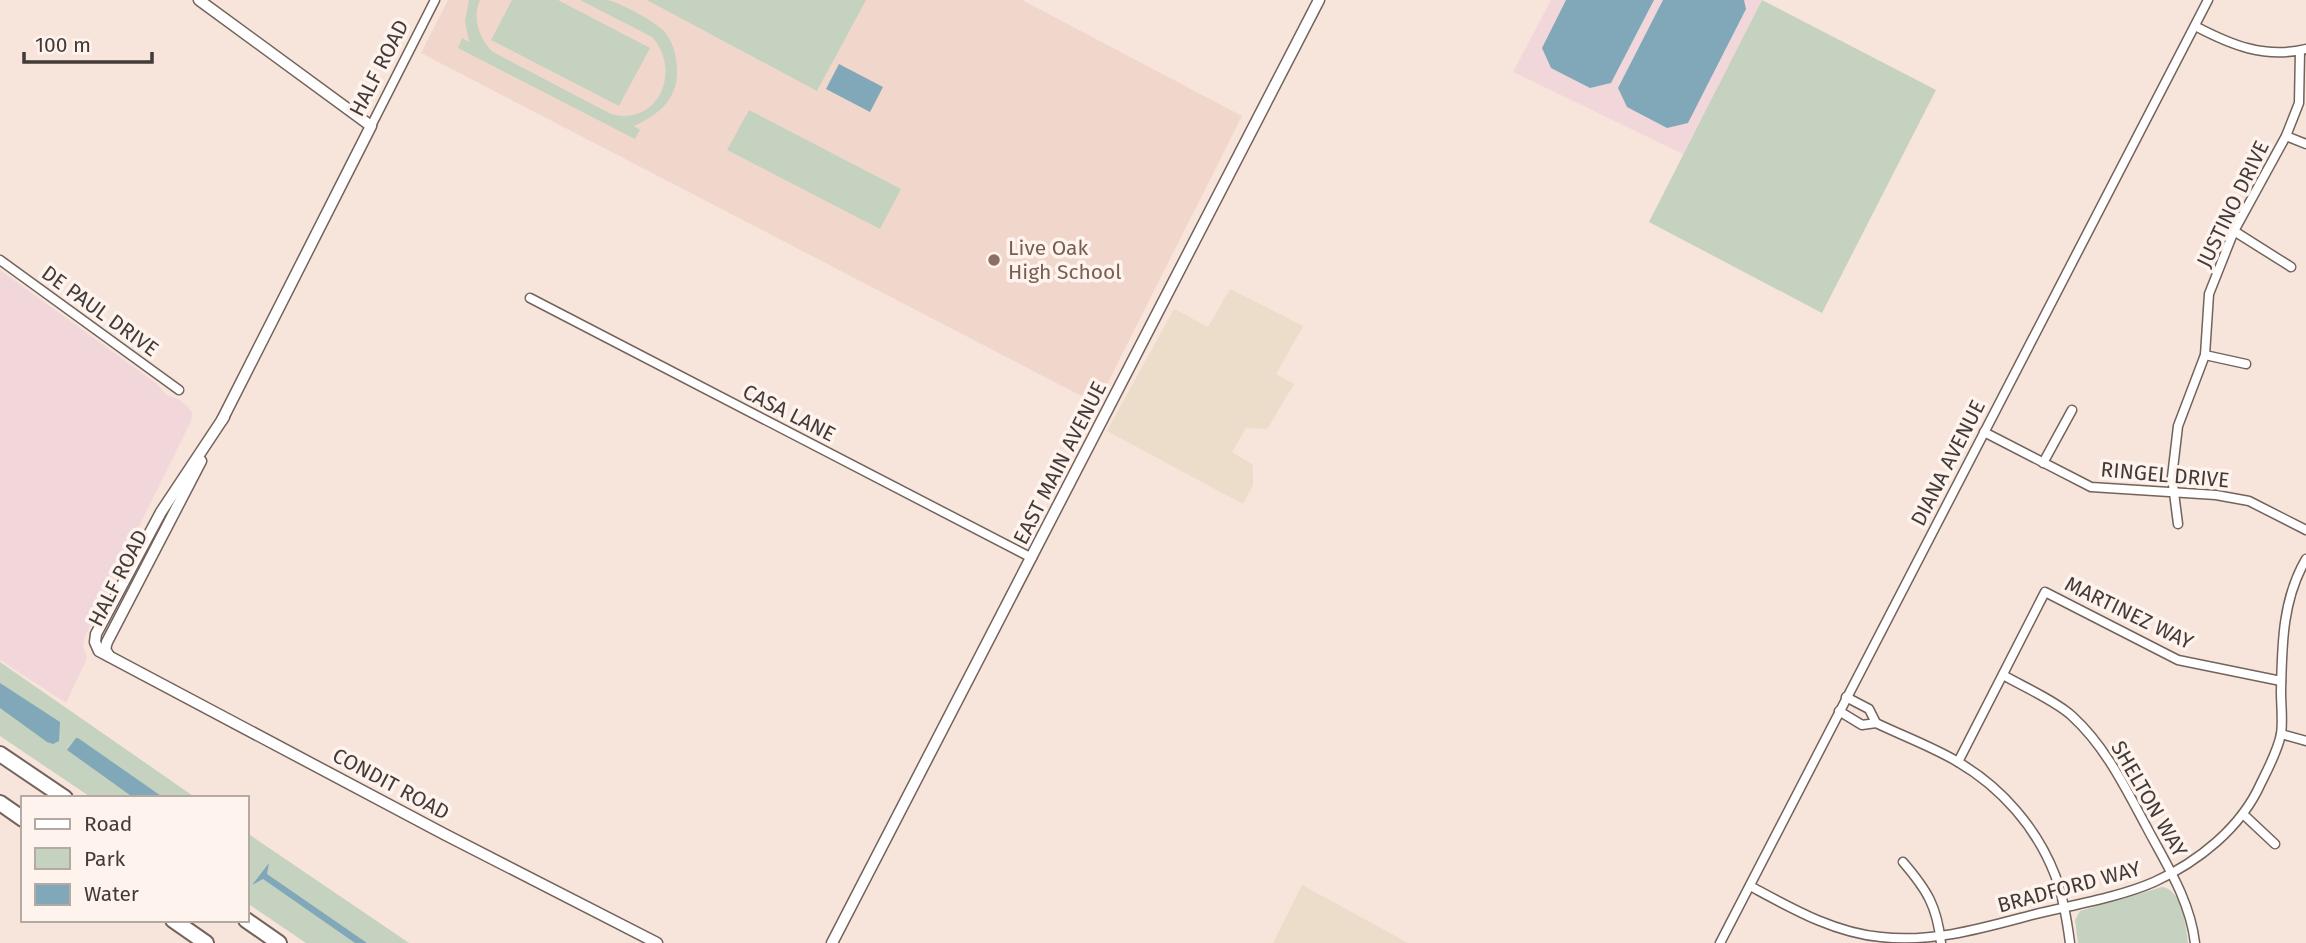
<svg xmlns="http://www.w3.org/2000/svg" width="2306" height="943" viewBox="0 0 2306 943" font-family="'Fira Sans',sans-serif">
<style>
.commercial{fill:#ecdcca}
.industrial{fill:#f2d7da}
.built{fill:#f1d7cb}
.green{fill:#c5d2bf}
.water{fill:#81a8b9}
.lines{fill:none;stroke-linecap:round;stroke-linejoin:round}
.minor-casing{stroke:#73635b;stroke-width:11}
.tertiary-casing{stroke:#73635b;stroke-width:13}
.motorway-casing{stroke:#73635b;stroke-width:18}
.minor{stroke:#fff;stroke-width:8}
.tertiary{stroke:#fff;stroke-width:10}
.motorway{stroke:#fff;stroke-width:14}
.education-dot{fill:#8d6e63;stroke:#fff3ee;stroke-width:2.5}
.labels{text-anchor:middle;stroke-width:7;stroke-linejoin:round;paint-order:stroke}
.street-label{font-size:21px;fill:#433b38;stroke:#fff3ee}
.education-label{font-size:21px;fill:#785e54;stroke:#fff3ee;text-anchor:start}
</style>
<rect width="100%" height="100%" fill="#f7e4db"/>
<g class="commercial">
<path d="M 1230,289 L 1303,326 L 1276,374 L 1294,384 L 1267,429 L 1246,428 L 1232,452 L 1253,465 L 1253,485 L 1243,504 L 1107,431 L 1174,309 L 1208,327 Z"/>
<path d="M 1302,885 L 1408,943 L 1273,943 Z"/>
</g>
<g class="industrial">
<path d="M 1551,0 L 1762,0 L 1685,155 L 1513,72 Z"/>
<path d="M 0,270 L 157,384 L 166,395 L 178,399 L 187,406 L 192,413 L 191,421 L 85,636 L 83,646 L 87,658 L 66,703 L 0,660 Z"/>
</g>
<path class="built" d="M 448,0 L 1022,0 L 1242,116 L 1097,404 L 421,53 Z"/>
<g class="green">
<path d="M 469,0 L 480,0 C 472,17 479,40 493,52 L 611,114 C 659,127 682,70 652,37 L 580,0 C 589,0 599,0 607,0 C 619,2 656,22 664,31 C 671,39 675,50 676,60 C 682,94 663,113 634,126 L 640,130 L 635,139 L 458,48 L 462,38 L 469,42 L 465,21 Z"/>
<path d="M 512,0 L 558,0 L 650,48 L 619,106 L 491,40 Z"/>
<path d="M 647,0 L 866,0 L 817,91 Z"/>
<path d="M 1762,0 L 1936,90 L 1822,313 L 1649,222 Z"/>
<path d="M 749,110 L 901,189 L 880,229 L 727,150 Z"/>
<path d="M 0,662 L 196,798 L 92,798 L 0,736 Z"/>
<path d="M 247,833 L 409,943 L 306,943 L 247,903 Z"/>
<path d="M 2162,887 C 2182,889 2186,926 2188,943 L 2078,943 L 2075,920 L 2080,911 Z"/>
</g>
<g class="water">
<path d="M 1566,0 L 1654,0 L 1611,83 L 1590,88 L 1551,68 L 1542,48 Z"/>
<path d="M 1663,0 L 1744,0 L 1746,9 L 1688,123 L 1667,128 L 1627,107 L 1618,88 Z"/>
<path d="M 839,64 L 883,87 L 870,112 L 826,89 Z"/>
<path d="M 0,683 L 60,722 L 59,741 L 53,744 L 47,742 L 0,708 Z"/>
<path d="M 76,738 L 78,738 L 164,798 L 134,798 L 67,750 Z"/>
<path d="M 269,863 L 267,874 L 367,943 L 355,943 L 263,879 L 252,885 Z"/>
</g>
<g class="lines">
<defs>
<g id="minor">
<path d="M 2195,26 C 2231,45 2265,59 2306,49"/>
<path d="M 371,126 L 435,0"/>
<path d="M 2286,136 L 2306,144"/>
<path d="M 2234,231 L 2291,267"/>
<path d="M 0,260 L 179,390"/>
<path d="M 530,298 L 1032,558"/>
<path d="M 2205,355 L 2246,364"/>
<path d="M 1984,432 L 2091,487 L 2216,495 L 2249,501 L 2306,530"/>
<path d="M 2043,463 L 2072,410"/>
<path d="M 2178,524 L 2172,477 L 2178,426 L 2205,355 L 2209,294 L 2234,231 L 2286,136 L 2299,103 L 2300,51"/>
<path d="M 2003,675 C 2022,686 2056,701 2072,716 C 2105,746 2125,787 2146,826 C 2166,864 2190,900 2195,943"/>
<path d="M 1846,697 L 1869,709 L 1876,723"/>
<path d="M 1839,711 L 1862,725 L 1876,723 C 1903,736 1933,747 1958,762 C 2001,787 2037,828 2055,875 C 2063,896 2067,920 2070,943"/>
<path d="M 2281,734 L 2306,741"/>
<path d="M 1958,762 L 2045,592 L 2178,660 L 2281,681"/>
<path d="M 2243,814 L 2275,844"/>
<path d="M 1903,862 C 1927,890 1937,906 1941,943"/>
<path d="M 1750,886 C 1791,908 1834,933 1881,937 C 1933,943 1983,928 2032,915 C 2072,905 2117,898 2154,882 C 2198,862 2241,828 2261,783 C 2268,769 2278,750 2281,734 C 2283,721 2281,705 2281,692 C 2282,646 2282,600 2306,559"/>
<path d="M 1720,943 L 2208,0"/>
</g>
<g id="tertiary">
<path d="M 199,0 L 371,126 L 222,420"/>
<path d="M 224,417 L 161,512 L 96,634 L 95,642 L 99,651 L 444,834 L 657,943"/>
<path d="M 109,656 L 105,649 L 107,642 L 201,461"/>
<path d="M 832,943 L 1319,0"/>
</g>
<g id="motorway">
<path d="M 0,754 L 65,798"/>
<path d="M 0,803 L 23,819"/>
<path d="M 173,920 L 206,943"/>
<path d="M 246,920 L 279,943"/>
</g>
</defs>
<use href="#minor" class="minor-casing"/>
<use href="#tertiary" class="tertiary-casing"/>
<use href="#motorway" class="motorway-casing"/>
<use href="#minor" class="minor"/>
<use href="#tertiary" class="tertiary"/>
<use href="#motorway" class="motorway"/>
</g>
<circle class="education-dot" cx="994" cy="260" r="7"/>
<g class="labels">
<g class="street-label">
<text transform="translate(379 68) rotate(-63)" y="7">HALF ROAD</text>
<text transform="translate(2233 204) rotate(-64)" y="7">JUSTINO DRIVE</text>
<text transform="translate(100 311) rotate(36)" y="7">DE PAUL DRIVE</text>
<text transform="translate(789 413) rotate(27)" y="7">CASA LANE</text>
<text transform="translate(1060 463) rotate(-63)" y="7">EAST MAIN AVENUE</text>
<text transform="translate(1948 463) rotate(-63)" y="7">DIANA AVENUE</text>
<text transform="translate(2165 475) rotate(5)" y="7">RINGEL DRIVE</text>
<text transform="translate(118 578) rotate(-63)" y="7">HALF ROAD</text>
<text transform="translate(2129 613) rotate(26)" y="7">MARTINEZ WAY</text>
<text transform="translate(391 784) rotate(28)" y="7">CONDIT ROAD</text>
<text transform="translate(2149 799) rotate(60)" y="7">SHELTON WAY</text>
<text transform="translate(2069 887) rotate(-15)" y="7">BRADFORD WAY</text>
</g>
<g class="education-label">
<text x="1008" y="255">Live Oak<tspan x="1008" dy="24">High School</tspan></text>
</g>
</g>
<rect x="21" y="796" width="228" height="126" fill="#fff3ee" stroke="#b4a9a5" stroke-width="2"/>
<rect x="35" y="819" width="35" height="10" fill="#ffffff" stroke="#b4a9a5" stroke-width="2"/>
<text x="84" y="831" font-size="21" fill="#433b38">Road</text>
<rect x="35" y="848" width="35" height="21" fill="#c5d2bf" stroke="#b4a9a5" stroke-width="2"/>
<text x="84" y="866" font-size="21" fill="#433b38">Park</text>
<rect x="35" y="884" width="35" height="21" fill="#81a8b9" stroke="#b4a9a5" stroke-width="2"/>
<text x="84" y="901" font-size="21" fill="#433b38">Water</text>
<path d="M24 52v10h128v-10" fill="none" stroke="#433b38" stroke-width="3.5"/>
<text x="35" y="52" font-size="21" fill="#433b38" stroke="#fff3ee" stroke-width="5" paint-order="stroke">100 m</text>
</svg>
